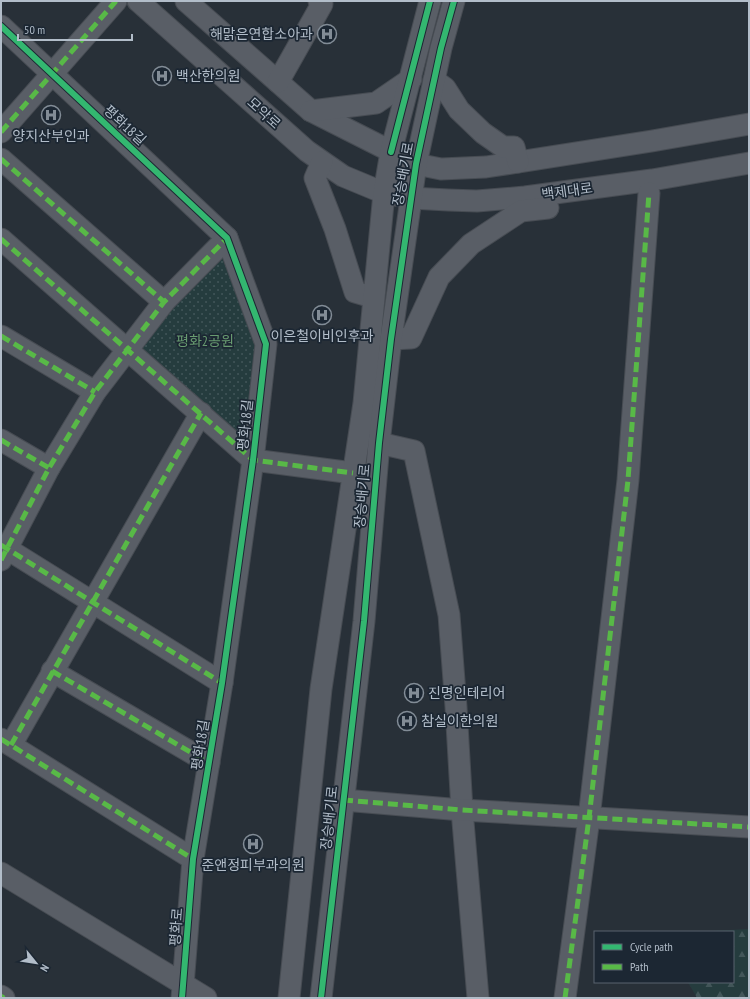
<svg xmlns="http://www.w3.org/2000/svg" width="750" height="999" viewBox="0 0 750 999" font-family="'PT Sans Narrow','Noto Sans KR',sans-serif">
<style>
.forest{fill:url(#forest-firs)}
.park{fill:url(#park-dots)}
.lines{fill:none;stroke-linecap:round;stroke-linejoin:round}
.minor-casing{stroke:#474c53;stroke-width:23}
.minor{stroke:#595e66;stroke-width:21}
.quiet{stroke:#58b947;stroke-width:5;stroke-dasharray:10 5;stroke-linecap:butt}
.cycleway-casing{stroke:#1c2733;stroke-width:8}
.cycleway{stroke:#33b770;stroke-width:6}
.labels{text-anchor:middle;stroke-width:3.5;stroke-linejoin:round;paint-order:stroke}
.poi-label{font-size:14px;fill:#b2bdc9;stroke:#1c2733;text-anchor:start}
.street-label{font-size:14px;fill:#b2bdc9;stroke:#1c2733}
.park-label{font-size:14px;fill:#689b70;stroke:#1c2733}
</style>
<defs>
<pattern id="forest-firs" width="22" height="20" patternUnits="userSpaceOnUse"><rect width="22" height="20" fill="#253c3e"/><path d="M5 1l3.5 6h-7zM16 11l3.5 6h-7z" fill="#425659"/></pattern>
<pattern id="park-dots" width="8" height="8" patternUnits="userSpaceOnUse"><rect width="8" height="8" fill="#253c3e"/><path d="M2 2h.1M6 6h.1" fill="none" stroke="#425659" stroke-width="1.8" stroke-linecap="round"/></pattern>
</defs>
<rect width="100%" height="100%" fill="#283038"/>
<path class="forest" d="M 749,929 L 749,998 L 697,998 L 688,982 L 733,982 L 733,932 L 693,932 Z"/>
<path class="park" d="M 227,238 L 266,344 L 253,460 L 128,349 Z"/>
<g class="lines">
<defs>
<g id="minor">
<path d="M 138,1 L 307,151 L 343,176 L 384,193 L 411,198 L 448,200 L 477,201 L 525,197 L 652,180 L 749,163"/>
<path d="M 186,1 L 311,111 L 416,164 L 441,169 L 486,167 L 652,141 L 749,124"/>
<path d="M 1,26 L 227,238 L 266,344 L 253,460 L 222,683 L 193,859 L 182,998"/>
<path d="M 434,80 L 445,88 L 459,110 L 483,133 L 503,147 L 514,147 L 518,162"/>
<path d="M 278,82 L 322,4 L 319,1"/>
<path d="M 311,111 L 376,103 L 411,79"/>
<path d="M 1,132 L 116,1"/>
<path d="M 1,159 L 164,302"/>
<path d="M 322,162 L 315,178 L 335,229 L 355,292 L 372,297"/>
<path d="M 1,239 L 253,460 L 353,473"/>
<path d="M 1,336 L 95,392"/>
<path d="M 391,339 L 411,338 L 439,277 L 471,244 L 521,211 L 548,208"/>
<path d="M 1,440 L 49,468"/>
<path d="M 379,443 L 414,451 L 449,615 L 456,707 L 462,810 L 478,998"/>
<path d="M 1,545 L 222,683"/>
<path d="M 1,560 L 49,468 L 95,392 L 164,302 L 227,238"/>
<path d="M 52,671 L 209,763"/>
<path d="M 1,739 L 193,859"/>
<path d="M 11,745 L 201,413"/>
<path d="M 343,800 L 462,810 L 749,827"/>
<path d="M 1,873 L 206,998"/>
<path d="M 1,996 L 4,998"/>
<path d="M 289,998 L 321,689 L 364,403 L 384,193 L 391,152 L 430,1"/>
<path d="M 321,998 L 364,621 L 379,443 L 391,339 L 416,164 L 441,48 L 454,1"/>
<path d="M 565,998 L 589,818 L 628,480 L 649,193"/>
</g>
</defs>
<use href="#minor" class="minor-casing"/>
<use href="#minor" class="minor"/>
<g class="quiet">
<path d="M 1,132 L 116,1"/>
<path d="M 1,159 L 164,302"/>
<path d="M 1,239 L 253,460 L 353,473"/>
<path d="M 1,336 L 95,392"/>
<path d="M 1,440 L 49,468"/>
<path d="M 1,545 L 222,683"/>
<path d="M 1,560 L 49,468 L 95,392 L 164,302 L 227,238"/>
<path d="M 52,671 L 209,763"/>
<path d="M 1,739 L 193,859"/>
<path d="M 11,745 L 201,413"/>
<path d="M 343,800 L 462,810 L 749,827"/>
<path d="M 1,996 L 4,998"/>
<path d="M 565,998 L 589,818 L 628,480 L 649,193"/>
</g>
<defs>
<g id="cycleway">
<path d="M 1,26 L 227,238 L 266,344 L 253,460 L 222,683 L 193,859 L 182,998"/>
<path d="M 391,152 L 430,1"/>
<path d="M 321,998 L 364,621 L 379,443 L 391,339 L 416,164 L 441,48 L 454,1"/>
</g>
</defs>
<use href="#cycleway" class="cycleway-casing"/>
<use href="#cycleway" class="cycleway"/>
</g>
<defs>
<symbol id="hospital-ring" viewBox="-11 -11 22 22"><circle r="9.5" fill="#1c2733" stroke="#828c96" stroke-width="1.5"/><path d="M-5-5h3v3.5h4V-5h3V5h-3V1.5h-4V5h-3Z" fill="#828c96"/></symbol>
</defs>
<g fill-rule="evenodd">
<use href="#hospital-ring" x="316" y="23" width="22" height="22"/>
<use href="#hospital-ring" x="151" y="65" width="22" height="22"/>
<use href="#hospital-ring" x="40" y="104" width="22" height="22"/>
<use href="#hospital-ring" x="311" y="304" width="22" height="22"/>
<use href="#hospital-ring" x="403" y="682" width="22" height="22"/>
<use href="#hospital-ring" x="396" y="710" width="22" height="22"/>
<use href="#hospital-ring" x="242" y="833" width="22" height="22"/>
</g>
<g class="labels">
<g class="poi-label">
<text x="313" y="39" text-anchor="end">해맑은연합소아과</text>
<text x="176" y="81">백산한의원</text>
<text x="51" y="141" text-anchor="middle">양지산부인과</text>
<text x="322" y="341" text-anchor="middle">이은철이비인후과</text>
<text x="428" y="698">진명인테리어</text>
<text x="421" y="726">참실이한의원</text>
<text x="253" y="870" text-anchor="middle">준앤정피부과의원</text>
</g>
<g class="street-label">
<text transform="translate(264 113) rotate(42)" y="5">모악로</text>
<text transform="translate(125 125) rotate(43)" y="5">평화18길</text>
<text transform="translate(403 174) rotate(-80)" y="5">장승배기로</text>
<text transform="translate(567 191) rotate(-8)" y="5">백제대로</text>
<text transform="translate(245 425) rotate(-84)" y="5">평화18길</text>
<text transform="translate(362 496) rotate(-85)" y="5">장승배기로</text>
<text transform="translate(200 745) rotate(-81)" y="5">평화18길</text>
<text transform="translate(329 818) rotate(-84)" y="5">장승배기로</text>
<text transform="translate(176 927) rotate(-86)" y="5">평화로</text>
</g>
<g class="park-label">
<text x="205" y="346">평화2공원</text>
</g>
</g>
<rect width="750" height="999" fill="none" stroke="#b2bdc9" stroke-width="4"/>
<rect x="594" y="931" width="140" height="52" fill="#1c2733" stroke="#58636f"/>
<rect x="602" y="944" width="20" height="6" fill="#33b770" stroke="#58636f"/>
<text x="630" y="951" font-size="12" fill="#b2bdc9">Cycle path</text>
<rect x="602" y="964" width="20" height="6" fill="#58b947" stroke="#58636f"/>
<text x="630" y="971" font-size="12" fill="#b2bdc9">Path</text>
<g transform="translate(36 963) rotate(120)" stroke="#1c2733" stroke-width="3" paint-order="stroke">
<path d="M0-3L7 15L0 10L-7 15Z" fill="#b2bdc9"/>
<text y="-6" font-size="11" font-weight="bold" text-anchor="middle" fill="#b2bdc9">N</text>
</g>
<path d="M18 34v6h114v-6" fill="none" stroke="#b2bdc9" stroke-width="2"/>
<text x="24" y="34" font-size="12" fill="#b2bdc9" stroke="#1c2733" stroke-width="3" paint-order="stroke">50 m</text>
</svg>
